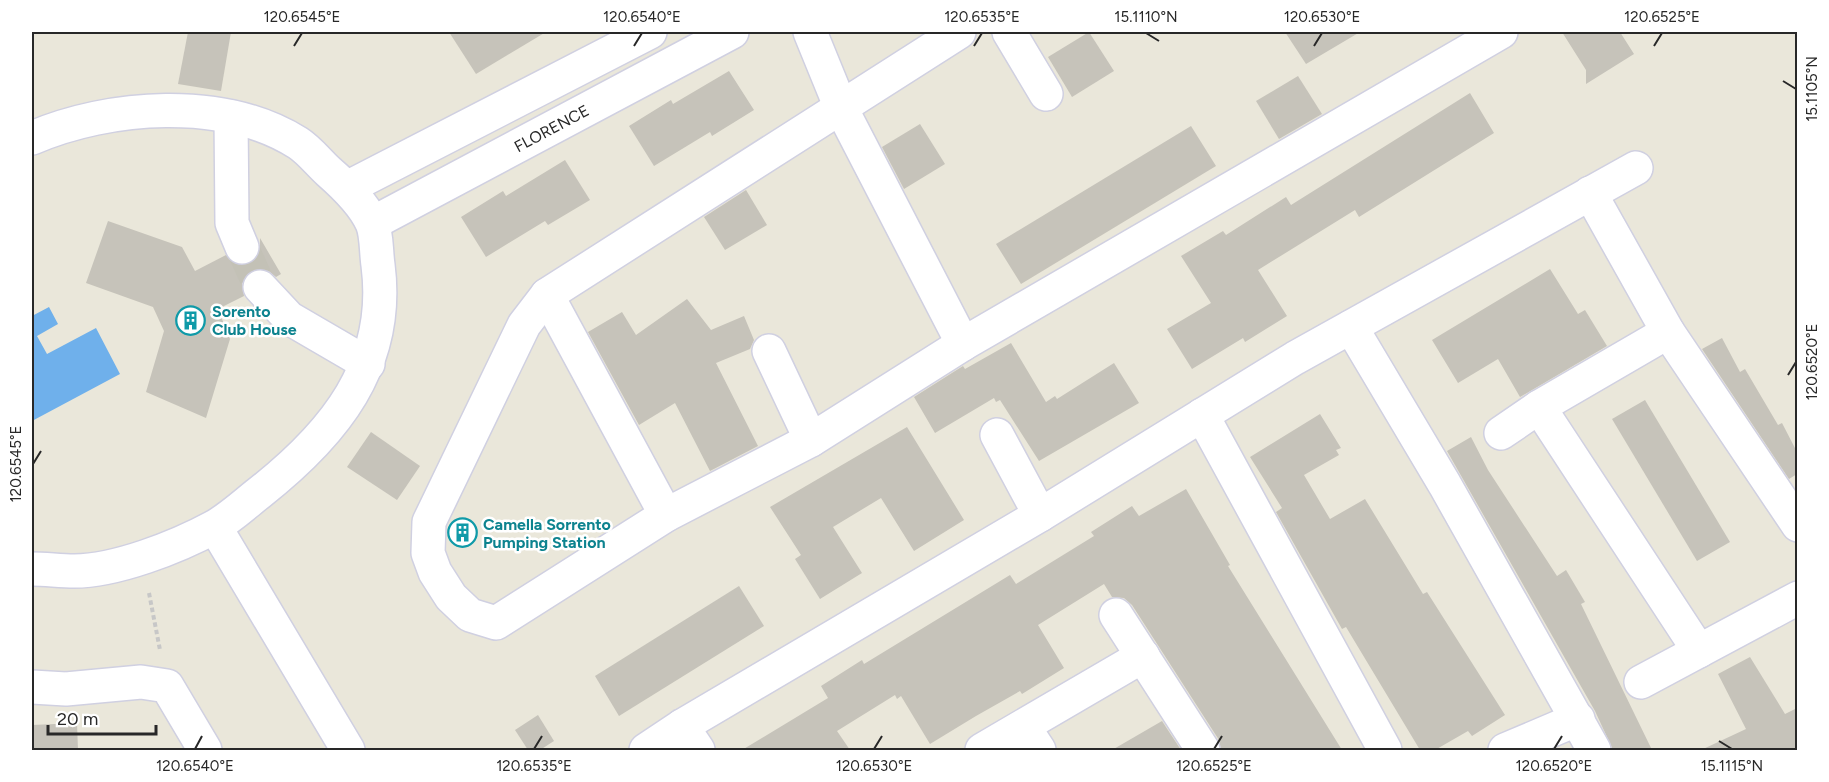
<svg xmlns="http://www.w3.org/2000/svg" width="1829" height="782" viewBox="0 0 1829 782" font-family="Figtree,sans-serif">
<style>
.water{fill:#6fb0eb}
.building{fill:#c6c3ba}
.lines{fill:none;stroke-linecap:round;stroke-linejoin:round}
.minor-tunnel{stroke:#c3c1b6;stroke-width:33;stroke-dasharray:33 16;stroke-linecap:butt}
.minor-casing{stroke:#d0d0e1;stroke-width:36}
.path{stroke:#c7c7c7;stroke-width:4;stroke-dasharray:4.5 3;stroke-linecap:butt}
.minor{stroke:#fff;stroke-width:33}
.ticks{fill:none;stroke:#282828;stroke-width:2}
.labels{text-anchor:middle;stroke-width:5;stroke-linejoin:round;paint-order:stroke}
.street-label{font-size:16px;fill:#282828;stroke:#fff}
.culture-label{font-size:16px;font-weight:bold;fill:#0d838f;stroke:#fff;text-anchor:start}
.neatline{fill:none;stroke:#282828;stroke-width:2}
.ticks-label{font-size:15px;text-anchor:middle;fill:#282828}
</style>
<rect width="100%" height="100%" fill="#eae7da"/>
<path class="water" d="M 49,307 L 58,324 L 37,336 L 47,354 L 96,328 L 120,374 L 32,421 L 32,316 Z"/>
<g class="building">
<path d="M 188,32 L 231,32 L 221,91 L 178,84 Z"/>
<path d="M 449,32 L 546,32 L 476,74 Z"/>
<path d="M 1089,32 L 1114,71 L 1072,97 L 1048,57 Z"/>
<path d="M 1285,32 L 1360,32 L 1306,64 Z"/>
<path d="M 1562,32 L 1620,32 L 1634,54 L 1586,84 L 1586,70 Z"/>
<path d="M 729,71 L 754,110 L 712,136 L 710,132 L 654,166 L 629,126 L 671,100 L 673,104 Z"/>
<path d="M 1298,76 L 1322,114 L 1279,139 L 1256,101 Z"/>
<path d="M 1470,93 L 1494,133 L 1359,217 L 1355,210 L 1258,270 L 1287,316 L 1245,342 L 1243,338 L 1192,369 L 1167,329 L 1211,303 L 1181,256 L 1223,231 L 1226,235 L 1286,197 L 1291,205 Z"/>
<path d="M 920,124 L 945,164 L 904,189 L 882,147 Z"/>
<path d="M 1191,126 L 1216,166 L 1021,284 L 996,244 Z"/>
<path d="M 565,160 L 590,200 L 548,225 L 545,221 L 486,257 L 461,217 L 503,191 L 506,196 Z"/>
<path d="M 746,190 L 767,225 L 725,250 L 704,217 Z"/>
<path d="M 108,221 L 182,247 L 195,271 L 226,255 L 239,265 L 250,264 L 257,258 L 260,250 L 260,238 L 281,274 L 276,277 L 266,269 L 256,269 L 248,273 L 242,282 L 244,296 L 218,309 L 230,339 L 206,418 L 146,392 L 164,331 L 153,307 L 86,283 Z"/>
<path d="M 1550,269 L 1578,314 L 1585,310 L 1607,346 L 1520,397 L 1498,359 L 1458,383 L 1432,340 Z"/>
<path d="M 687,299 L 711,330 L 744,316 L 754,340 L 750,349 L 716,363 L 758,446 L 710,471 L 675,403 L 639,425 L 588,332 L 622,312 L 636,335 Z"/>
<path d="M 1722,338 L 1740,372 L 1745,369 L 1778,425 L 1782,423 L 1797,452 L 1797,474 L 1789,479 L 1702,349 Z"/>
<path d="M 1011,343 L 1046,402 L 1055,396 L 1057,399 L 1114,363 L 1139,403 L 1039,461 L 1000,400 L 996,402 L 994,398 L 935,433 L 914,397 L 963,366 L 965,369 Z"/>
<path d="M 1645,400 L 1730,542 L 1697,561 L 1612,419 Z"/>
<path d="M 1320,414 L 1341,448 L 1336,450 L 1339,455 L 1304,475 L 1330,519 L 1365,499 L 1423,594 L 1427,592 L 1505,715 L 1472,736 L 1468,731 L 1435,750 L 1420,750 L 1346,627 L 1342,629 L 1276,512 L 1282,508 L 1250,457 Z"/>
<path d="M 907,427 L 964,520 L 914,551 L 881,498 L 833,527 L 862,573 L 820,599 L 795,559 L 801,555 L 770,507 Z"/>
<path d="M 371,432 L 420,466 L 397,500 L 347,467 Z"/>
<path d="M 1471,437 L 1488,470 L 1557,576 L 1566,570 L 1585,602 L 1581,604 L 1652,750 L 1613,750 L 1595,711 L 1447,451 Z"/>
<path d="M 1186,489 L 1230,565 L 1228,566 L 1342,750 L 1221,750 L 1219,740 L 1132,605 L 1124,598 L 1112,597 L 1104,584 L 1038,625 L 1064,668 L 1022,694 L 1020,691 L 976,716 L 930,744 L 901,696 L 897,699 L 895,695 L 837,731 L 850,750 L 742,750 L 828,698 L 821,686 L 862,660 L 864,664 L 1010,575 L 1016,584 L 1094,536 L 1091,532 L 1132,506 L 1139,516 Z"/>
<path d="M 739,586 L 764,626 L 619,716 L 595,676 Z"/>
<path d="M 1750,657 L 1785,714 L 1797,708 L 1797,750 L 1701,750 L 1746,729 L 1718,674 Z"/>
<path d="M 538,715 L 554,741 L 540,750 L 528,750 L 515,730 Z"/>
<path d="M 1162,721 L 1181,750 L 1112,750 Z"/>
<path d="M 77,723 L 78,750 L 32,750 L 32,725 Z"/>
</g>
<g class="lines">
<path class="minor-tunnel" d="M 242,247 L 260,287"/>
<defs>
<g id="minor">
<path d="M 810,32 L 841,108 L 963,344"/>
<path d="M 959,32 L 547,295 L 524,325 L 429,522 L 428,553 L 435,572 L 451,597 L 470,615 L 496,623 L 666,515 L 811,440 L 963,344 L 1501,32"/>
<path d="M 1009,32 L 1046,94"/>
<path d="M 231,117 L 232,223 L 242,247"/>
<path d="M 32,138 C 109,105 223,96 298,143 C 309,150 319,163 329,172 C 345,186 363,203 372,223 C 377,234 376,252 378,265 C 391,365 334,434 259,493 C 245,504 230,518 214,527 C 177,547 116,571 74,571 C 60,571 46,569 32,569"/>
<path d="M 347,188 L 650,32"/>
<path d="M 1590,193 L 1668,332 L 1798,525"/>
<path id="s1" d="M 373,223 L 732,32"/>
<path d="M 260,287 L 289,318 L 368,364"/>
<path d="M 547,295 L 666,515"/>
<path d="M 1351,327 L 1445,485 L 1594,750"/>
<path d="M 769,351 L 811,440"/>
<path d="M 1539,407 L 1699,651"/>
<path d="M 1202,415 L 1385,750"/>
<path d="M 1501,433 L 1539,407 L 1668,332"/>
<path d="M 997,435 L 1040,515"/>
<path d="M 215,527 L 348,750"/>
<path d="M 1116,615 L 1203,750"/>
<path d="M 1641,682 L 1798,598"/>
<path d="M 32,687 L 66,689 L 141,682 L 167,686 L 205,750"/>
<path d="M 682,726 L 698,750"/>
<path d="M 1024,727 L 1039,750"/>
<path d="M 646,750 L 682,726 L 1040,515 L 1295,358 L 1636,168"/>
<path d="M 982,750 L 1143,656"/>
<path d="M 1505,750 L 1578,719"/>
</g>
</defs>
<use href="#minor" class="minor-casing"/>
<path class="path" d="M 149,593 L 160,650"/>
<use href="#minor" class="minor"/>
</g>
<path class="ticks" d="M 1146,33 L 1159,41M 294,46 L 302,33M 634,46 L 642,33M 974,46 L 982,33M 1314,46 L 1322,33M 1654,46 L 1662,33M 1783,81 L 1796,89M 1788,375 L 1796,362M 33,464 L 41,451M 1719,741 L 1732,749M 195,749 L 202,736M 534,749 L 542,736M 874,749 L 882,736M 1214,749 L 1222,736M 1554,749 L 1562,736"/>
<defs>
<symbol id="building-ring" viewBox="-11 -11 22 22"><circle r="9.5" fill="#fff" stroke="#0f9aa8" stroke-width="1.5"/><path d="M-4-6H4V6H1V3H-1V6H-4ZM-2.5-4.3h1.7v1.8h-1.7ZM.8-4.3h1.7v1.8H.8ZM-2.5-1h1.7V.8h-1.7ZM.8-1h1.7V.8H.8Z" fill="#0f9aa8"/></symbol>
</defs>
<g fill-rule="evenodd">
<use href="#building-ring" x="174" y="304" width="33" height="33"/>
<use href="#building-ring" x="446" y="516" width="33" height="33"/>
</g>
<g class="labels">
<g class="street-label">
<text dy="6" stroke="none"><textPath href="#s1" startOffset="202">FLORENCE</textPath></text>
</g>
<g class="culture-label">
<text x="212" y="317">Sorento<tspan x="212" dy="18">Club House</tspan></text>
<text x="483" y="530">Camella Sorrento<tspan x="483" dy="18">Pumping Station</tspan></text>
</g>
</g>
<rect width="1829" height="782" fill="none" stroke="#ffffff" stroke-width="66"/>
<path d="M48 725v9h108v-9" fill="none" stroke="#282828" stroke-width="3"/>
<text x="57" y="725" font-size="18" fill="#282828" stroke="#ffffff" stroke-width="4.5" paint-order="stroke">20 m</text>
<rect x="33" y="33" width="1763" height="716" class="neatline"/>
<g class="ticks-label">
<text x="302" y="22">120.6545°E</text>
<text x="642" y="22">120.6540°E</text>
<text x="982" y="22">120.6535°E</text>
<text x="1146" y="22">15.1110°N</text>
<text x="1322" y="22">120.6530°E</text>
<text x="1662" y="22">120.6525°E</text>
<text transform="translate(1812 89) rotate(-90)" y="5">15.1105°N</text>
<text transform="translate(1812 362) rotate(-90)" y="5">120.6520°E</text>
<text transform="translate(16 464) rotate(-90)" y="5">120.6545°E</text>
<text x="195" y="771">120.6540°E</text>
<text x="534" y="771">120.6535°E</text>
<text x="874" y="771">120.6530°E</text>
<text x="1214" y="771">120.6525°E</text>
<text x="1554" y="771">120.6520°E</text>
<text x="1732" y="771">15.1115°N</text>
</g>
</svg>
